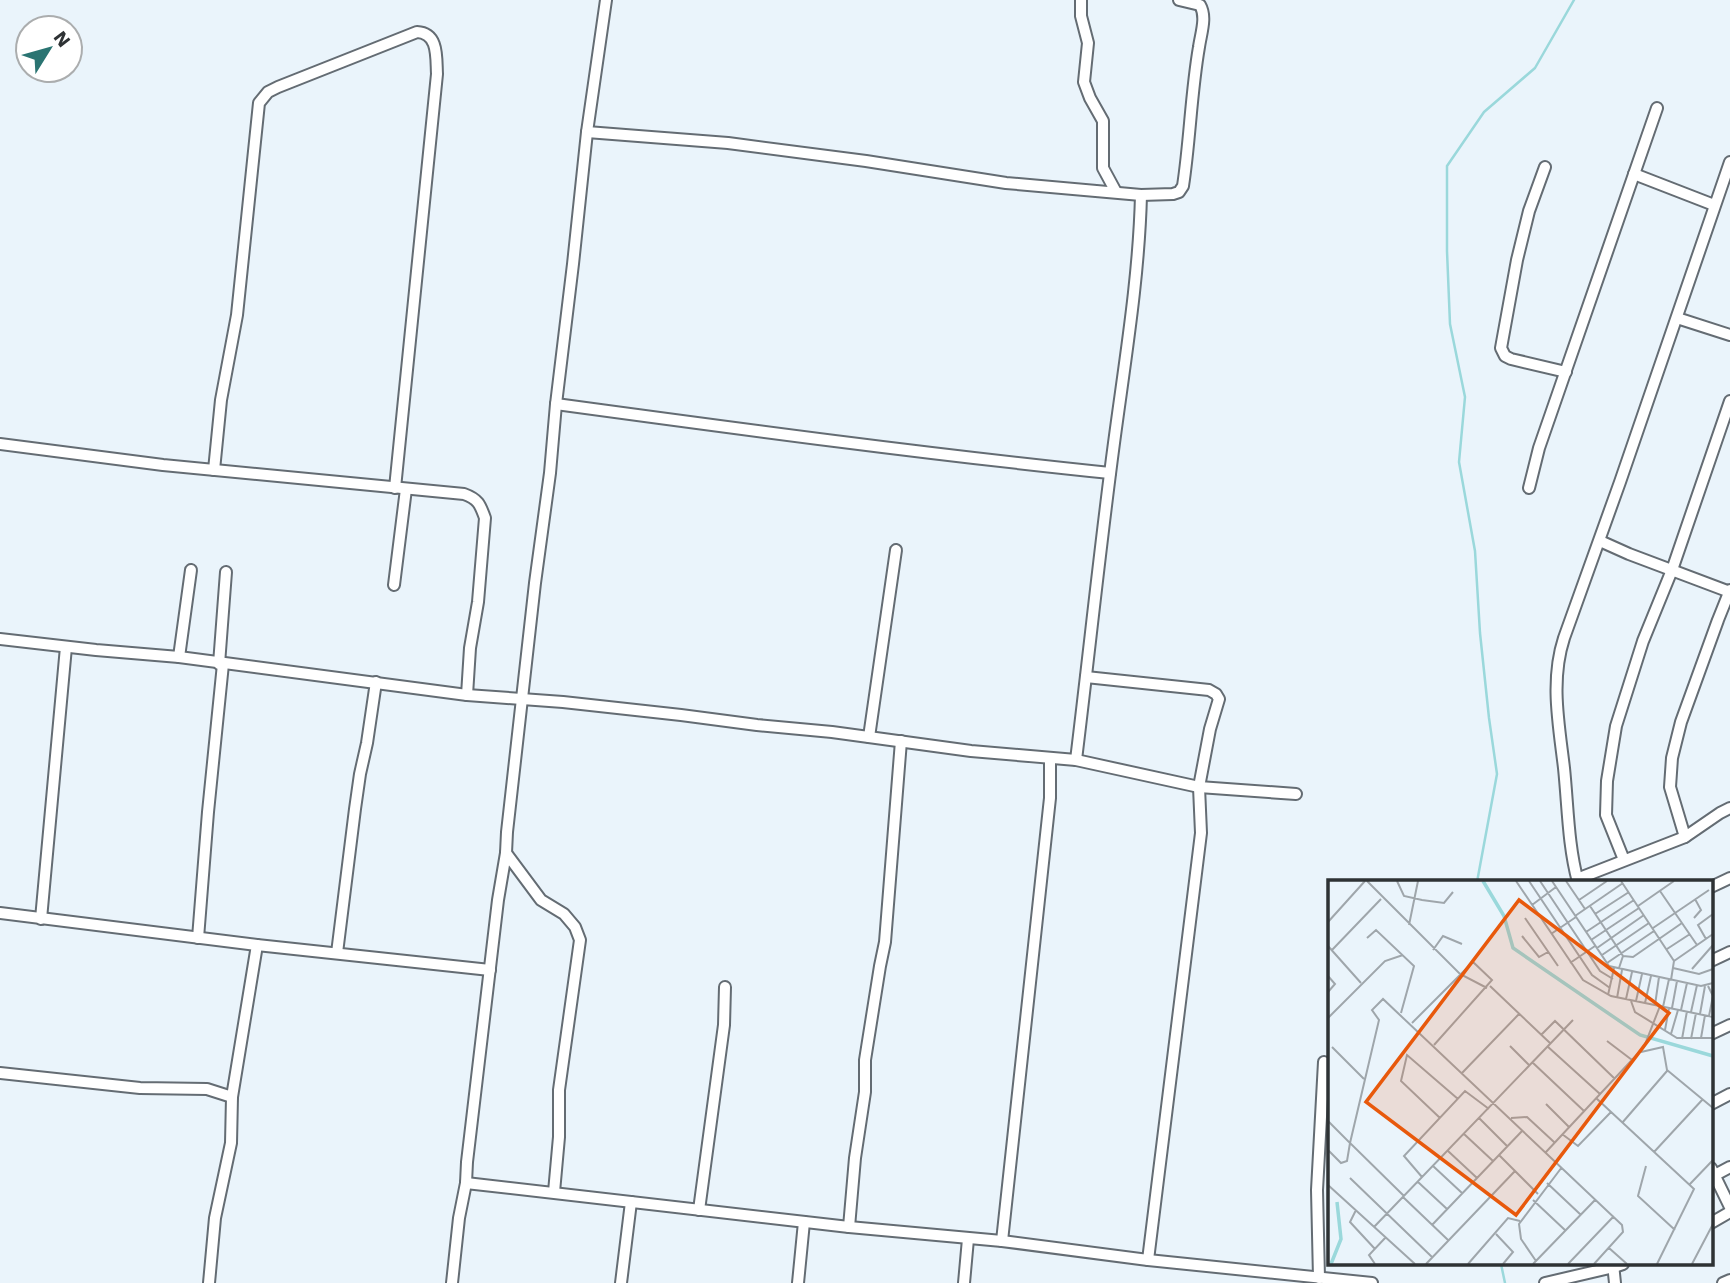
<svg xmlns="http://www.w3.org/2000/svg" width="1730" height="1283" viewBox="0 0 1730 1283" font-family="'Work Sans',sans-serif">
<style>
.lines{fill:none;stroke-linecap:round;stroke-linejoin:round}
.stream{stroke:#9ad8db;stroke-width:2.5}
.minor-casing{stroke:#646c73;stroke-width:14}
.minor{stroke:#fff;stroke-width:10}
.inset-river{fill:none;stroke:#9ad8db;stroke-width:3.5}
.inset-road{fill:none;stroke:#9fa6ab;stroke-width:2}
.view{fill:#e8590c;fill-opacity:0.15;stroke:#e8590c;stroke-width:3.5}
.inset-edge{fill:none;stroke:#2e3234;stroke-width:3.5}
</style>
<rect width="100%" height="100%" fill="#eaf4fb"/>
<g class="lines">
<g class="stream">
<path d="M 1477,882 L 1497,774 L 1489,718 L 1480,633 L 1475,551 L 1459,462 L 1465,397 L 1450,324 L 1447,251 L 1447,166 L 1484,112 L 1535,68 L 1574,0"/>
<path d="M 1501,1264 L 1505,1283"/>
</g>
<defs>
<g id="minor">
<path d="M 1081,0 L 1081,16 L 1088,43 L 1084,82 L 1090,98 L 1103,121 L 1103,168 L 1116,192"/>
<path d="M 587,132 L 728,143 L 866,161 L 1006,183 L 1141,195 L 1173,194 L 1179,192 L 1183,186 C 1190,140 1191,93 1199,47 C 1201,33 1207,17 1200,5 L 1179,0"/>
<path d="M 1545,167 L 1529,211 L 1517,260 L 1501,348 L 1505,356 L 1511,359 L 1566,372"/>
<path d="M 1634,174 L 1714,205"/>
<path d="M 1677,318 L 1730,335"/>
<path d="M 556,404 C 740,429 925,454 1110,473"/>
<path d="M 0,444 L 163,465 L 464,494 C 478,499 480,504 485,518 L 478,602 L 470,648 L 467,695"/>
<path d="M 214,470 L 221,400 L 237,315 L 259,103 L 268,92 L 278,87 L 417,32 C 439,33 436,58 437,74 L 395,488"/>
<path d="M 1529,488 L 1539,448 L 1657,108"/>
<path d="M 1600,541 L 1629,554 L 1730,592"/>
<path d="M 394,585 L 406,489"/>
<path d="M 0,639 L 96,650 L 179,657 L 467,695 L 563,702 L 681,715 L 757,725 L 832,732 L 971,751 L 1076,760 L 1199,787 L 1296,794"/>
<path d="M 179,657 L 191,570"/>
<path d="M 219,664 L 226,572"/>
<path d="M 1086,677 L 1209,690 L 1216,694 L 1219,699 L 1210,729 L 1199,787 L 1201,833 L 1148,1260"/>
<path d="M 869,737 L 896,550"/>
<path d="M 1076,760 C 1089,654 1100,548 1114,443 C 1125,360 1139,278 1141,195"/>
<path d="M 1685,837 L 1670,787 L 1672,758 L 1681,722 L 1718,620 L 1730,590"/>
<path d="M 506,853 L 541,900 L 564,914 L 575,927 L 580,940 L 559,1090 L 559,1137 L 554,1192"/>
<path d="M 1624,860 L 1606,815 L 1607,781 L 1616,726 L 1643,641 L 1672,570 L 1730,401"/>
<path d="M 1577,879 L 1685,837 L 1720,813 L 1730,808"/>
<path d="M 1578,882 C 1568,845 1568,807 1564,768 C 1559,725 1550,681 1564,638 L 1620,482 L 1730,162"/>
<path d="M 1711,887 L 1730,878"/>
<path d="M 0,913 L 257,945 L 490,970"/>
<path d="M 41,919 L 66,647"/>
<path d="M 198,938 L 208,812 L 223,664"/>
<path d="M 337,953 L 355,809 L 360,774 L 367,743 L 376,682"/>
<path d="M 1711,961 L 1730,952"/>
<path d="M 1711,1034 L 1730,1025"/>
<path d="M 0,1073 L 140,1088 L 207,1089 L 232,1097 L 231,1143 L 215,1218 L 209,1283"/>
<path d="M 232,1097 L 257,945"/>
<path d="M 1711,1104 L 1730,1094"/>
<path d="M 1711,1168 L 1730,1207"/>
<path d="M 1715,1175 L 1730,1167"/>
<path d="M 466,1183 L 849,1227 L 1002,1241 L 1148,1260 L 1372,1283"/>
<path d="M 699,1210 L 724,1025 L 725,987"/>
<path d="M 1711,1223 L 1730,1212"/>
<path d="M 849,1227 L 855,1158 L 865,1092 L 865,1060 L 880,966 L 885,942 L 901,741"/>
<path d="M 1002,1241 L 1050,798 L 1050,759"/>
<path d="M 1613,1264 L 1615,1283"/>
<path d="M 1319,1278 L 1317,1190 L 1324,1062"/>
<path d="M 452,1283 L 459,1218 L 466,1183 L 467,1162 L 498,900 L 506,853 L 507,832 L 535,583 L 550,473 L 556,404 L 573,264 L 587,132 L 606,0"/>
<path d="M 621,1283 L 631,1202"/>
<path d="M 798,1283 L 804,1222"/>
<path d="M 964,1283 L 968,1239"/>
<path d="M 1545,1283 L 1614,1267 L 1623,1264"/>
<path d="M 1723,1283 L 1730,1280"/>
</g>
</defs>
<use href="#minor" class="minor-casing"/>
<use href="#minor" class="minor"/>
</g>
<g transform="translate(1328 880)">
<rect width="385" height="385" fill="#eaf4fb"/>
<path class="inset-river" d="M 155,1 L 176,36 L 185,68 L 312,155 L 385,176M 3,384 L 13,359 L 9,322"/>
<path class="inset-road" d="M 39,1 L 132,94 L 159,108M 69,1 L 76,16 L 94,20 L 116,23 L 125,12M 188,1 L 255,100 L 283,116 L 385,137M 201,1 L 264,95 L 282,108M 212,1 L 272,91 L 285,99M 224,1 L 281,86 L 373,106 L 385,103M 238,1 L 257,29M 293,1 L 346,81 L 343,100M 332,11 L 369,65M 251,20 L 279,1M 204,25 L 228,7M 262,26 L 295,76 L 291,88M 310,26 L 346,1M 267,34 L 301,12M 247,36 L 295,3M 197,38 L 230,86M 366,38 L 373,30 L 367,19M 0,42 L 37,1M 81,45 L 90,1M 325,48 L 381,10M 258,52 L 306,20M 223,54 L 248,37M 194,56 L 211,77 L 220,72M 39,58 L 48,50 L 86,86 L 73,133M 378,59 L 370,45 L 385,34M 263,60 L 311,28M 0,66 L 33,103M 269,68 L 316,35M 339,69 L 362,54M 4,70 L 53,19M 105,70 L 115,56 L 134,64M 274,75 L 321,43M 295,76 L 305,77 L 354,43M 346,81 L 385,54M 242,83 L 267,66M 279,83 L 326,51M 345,88 L 371,94 L 385,89M 364,89 L 385,65M 0,96 L 7,104 L 0,112M 162,106 L 222,163M 380,106 L 385,116 L 381,136M 280,115 L 286,88M 289,118 L 294,90M 298,119 L 304,92M 303,121 L 307,132 L 349,158 L 385,158M 308,121 L 314,94M 317,123 L 323,96M 327,125 L 331,97M 335,127 L 341,99M 344,128 L 349,101M 353,130 L 359,103M 363,132 L 369,105M 372,134 L 377,106M 0,138 L 57,81 L 75,75M 84,143 L 145,82 L 164,100 L 106,165M 337,150 L 341,128M 343,154 L 350,130M 213,155 L 227,141 L 287,199M 373,158 L 377,135M 354,159 L 359,131M 363,159 L 368,133M 279,161 L 304,180M 182,166 L 201,185M 219,166 L 272,214M 4,167 L 36,199M 313,172 L 335,167 L 339,190 L 385,228M 204,182 L 256,231M 134,193 L 191,134M 268,218 L 366,309 L 329,384M 218,224 L 241,247M 112,238 L 73,201 L 79,175 L 130,219M 151,238 L 179,266M 183,238 L 199,237 L 226,262M 0,241 L 22,263 L 19,281 L 13,283 L 0,270M 294,243 L 339,191M 136,254 L 165,281M 234,254 L 250,266 L 283,232M 120,271 L 149,298M 218,272 L 316,167 L 332,126M 326,272 L 375,219M 171,275 L 187,291M 105,286 L 134,313M 318,286 L 310,316 L 347,350M 94,297 L 76,276 L 137,211 L 161,229M 22,298 L 104,377M 90,302 L 119,329M 219,303 L 253,335M 362,304 L 385,280M 0,305 L 87,384M 76,316 L 22,263 L 51,140 L 44,130 L 55,119 L 294,345 L 295,352 L 266,384M 75,317 L 120,360M 205,320 L 238,351M 28,330 L 22,342 L 47,369M 104,345 L 195,250M 46,347 L 245,140M 168,354 L 185,372 L 175,384M 281,368 L 299,384M 208,381 L 193,359 L 191,344 L 234,287M 47,384 L 41,375 L 58,357M 98,384 L 187,291 L 210,314M 140,384 L 180,338 L 192,341M 205,384 L 267,320M 240,384 L 286,336M 364,384 L 385,344"/>
<path class="view" d="M 191,20 L 341,133 L 188,335 L 38,222 Z"/>
<rect width="385" height="385" class="inset-edge"/>
</g>
<g transform="translate(49 49) rotate(53)"><circle r="33" fill="#ffffff" stroke="#abadae" stroke-width="2"/>
<path d="M0-5L12 26L0 18L-12 26Z" fill="#2a7472"/>
<text y="-10" font-size="19" font-weight="bold" text-anchor="middle" fill="#2e3234">N</text>
</g>
</svg>
